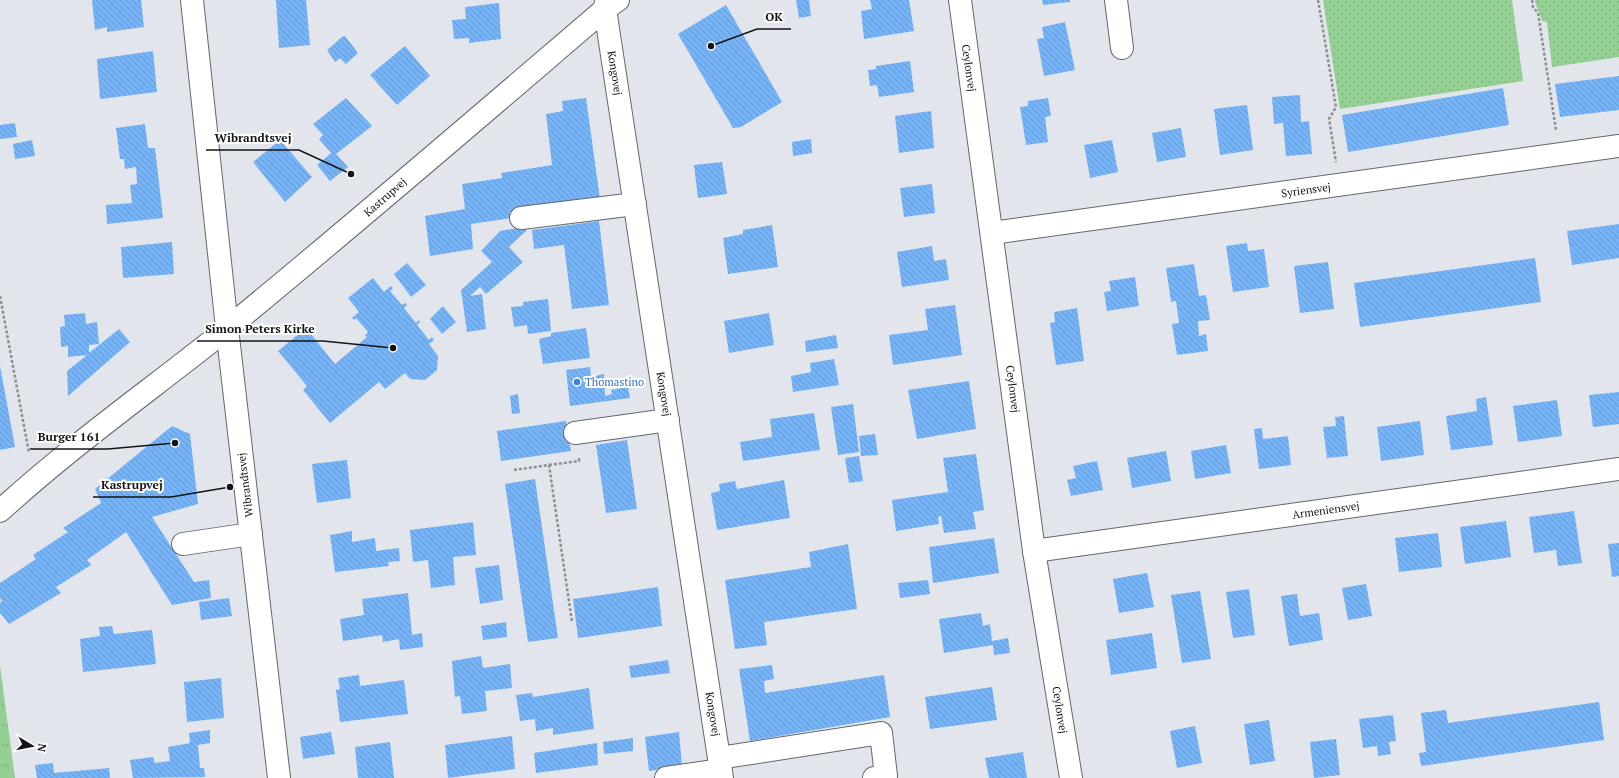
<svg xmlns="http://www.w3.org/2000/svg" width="1619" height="778" viewBox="0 0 1619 778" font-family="'PT Serif',serif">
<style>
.grass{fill:url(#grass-tufts)}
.garden{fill:url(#garden-dots)}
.building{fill:url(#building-back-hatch)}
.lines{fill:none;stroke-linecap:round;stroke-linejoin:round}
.minor-casing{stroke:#63676c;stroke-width:24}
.path{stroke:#8c8e93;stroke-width:2.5;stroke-dasharray:3 2;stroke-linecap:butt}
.minor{stroke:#fff;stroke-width:22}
.shop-dot{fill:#3f7fe0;stroke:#fff;stroke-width:1.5}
.labels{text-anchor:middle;stroke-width:4;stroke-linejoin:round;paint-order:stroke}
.street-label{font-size:11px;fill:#131416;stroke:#fff}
.shop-label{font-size:11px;fill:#366cbe;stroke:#fff;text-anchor:start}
.leader{fill:none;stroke:#131416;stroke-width:1.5}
.callout-dot{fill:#131416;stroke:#fff;stroke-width:1.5}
.callout-label{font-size:12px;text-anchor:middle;font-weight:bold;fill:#131416;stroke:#fff;stroke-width:4;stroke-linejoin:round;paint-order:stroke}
</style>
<defs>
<pattern id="grass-tufts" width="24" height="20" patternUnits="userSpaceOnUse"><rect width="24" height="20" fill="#94cf93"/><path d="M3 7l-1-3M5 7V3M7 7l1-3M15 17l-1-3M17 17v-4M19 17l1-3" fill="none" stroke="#7fb17e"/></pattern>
<pattern id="garden-dots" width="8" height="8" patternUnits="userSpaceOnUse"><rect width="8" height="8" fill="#94cf93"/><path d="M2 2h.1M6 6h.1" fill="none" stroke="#7fb17e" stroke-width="1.8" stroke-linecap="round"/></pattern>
<pattern id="building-back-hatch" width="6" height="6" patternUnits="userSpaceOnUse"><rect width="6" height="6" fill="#75b4f9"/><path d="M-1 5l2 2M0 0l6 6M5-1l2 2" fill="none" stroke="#649ad5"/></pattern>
</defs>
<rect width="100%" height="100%" fill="#e2e6ec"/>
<path class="grass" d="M 0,666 L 15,778 L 0,778 Z"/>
<g class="garden">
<path d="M 1323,0 L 1512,0 L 1523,81 L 1340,109 Z"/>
<path d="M 1535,0 L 1619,0 L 1619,57 L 1552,67 L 1547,22 L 1542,21 C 1540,13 1536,8 1535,0 Z"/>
</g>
<g class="building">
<path d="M 92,0 L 141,0 L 144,27 L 107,32 L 107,27 L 95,30 Z"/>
<path d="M 276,0 L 306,0 L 310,45 L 279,48 Z"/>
<path d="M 796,0 L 809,0 L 811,16 L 799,18 Z"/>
<path d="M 870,0 L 909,0 L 914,31 L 864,39 L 861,11 L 872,9 Z"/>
<path d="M 1042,0 L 1070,0 L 1070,2 L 1043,5 Z"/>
<path d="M 499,3 L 501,39 L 469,43 L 469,38 L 454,39 L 452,20 L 466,19 L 465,7 Z"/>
<path d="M 726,5 L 782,102 L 741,127 L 733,128 L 678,34 Z"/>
<path d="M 1065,22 L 1075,70 L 1044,76 L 1037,39 L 1044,38 L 1042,27 Z"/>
<path d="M 345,36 L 358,53 L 346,64 L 340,58 L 335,62 L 327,50 L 342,37 Z"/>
<path d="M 405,46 L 430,76 L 397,105 L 370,75 Z"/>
<path d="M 153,51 L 157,92 L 100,99 L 97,59 Z"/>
<path d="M 910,61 L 914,92 L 879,97 L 877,85 L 870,86 L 868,70 L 876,69 L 876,66 Z"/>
<path d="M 1619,76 L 1619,110 L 1560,117 L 1555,84 Z"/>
<path d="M 1503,88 L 1509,125 L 1348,152 L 1342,115 Z"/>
<path d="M 1300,95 L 1301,122 L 1309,121 L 1312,154 L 1286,156 L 1283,123 L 1274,124 L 1272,97 Z"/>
<path d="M 346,98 L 372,126 L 336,154 L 348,167 L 330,181 L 317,165 L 331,153 L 319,139 L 323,135 L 313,124 Z"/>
<path d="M 586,98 L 600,199 L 510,212 L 511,218 L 471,224 L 473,249 L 430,256 L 425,216 L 465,209 L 462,184 L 502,178 L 501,173 L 552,165 L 546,114 L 563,111 L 562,101 Z"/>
<path d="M 1048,98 L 1051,116 L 1045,117 L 1048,142 L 1026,145 L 1020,107 L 1028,106 L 1028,101 Z"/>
<path d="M 1247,105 L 1253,150 L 1220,155 L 1214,109 Z"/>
<path d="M 931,111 L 934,148 L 899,153 L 895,116 Z"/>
<path d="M 15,123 L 17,137 L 0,139 L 0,125 Z"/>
<path d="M 145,124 L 148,148 L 155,148 L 163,218 L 107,224 L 106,205 L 132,203 L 130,185 L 137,184 L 136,167 L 125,169 L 124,159 L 120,159 L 116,128 Z"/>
<path d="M 1181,128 L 1186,157 L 1157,162 L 1152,133 Z"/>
<path d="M 811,139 L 812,153 L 793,156 L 792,142 Z"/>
<path d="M 32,140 L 35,156 L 15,159 L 13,144 Z"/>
<path d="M 280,140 L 312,177 L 285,202 L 253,162 Z"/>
<path d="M 1112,140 L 1118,172 L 1090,178 L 1084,145 Z"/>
<path d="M 722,162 L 727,194 L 698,198 L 694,165 Z"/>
<path d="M 932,184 L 935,213 L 904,217 L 900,188 Z"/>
<path d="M 599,221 L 609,305 L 572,309 L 564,245 L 534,249 L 532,230 Z"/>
<path d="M 1619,224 L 1619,258 L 1572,265 L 1567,231 Z"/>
<path d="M 772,225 L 778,267 L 728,274 L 723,238 L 743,234 L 743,230 Z"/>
<path d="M 524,227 L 527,230 L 509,247 L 523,262 L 486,294 L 480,287 L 470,296 L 482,294 L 486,329 L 467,332 L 461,290 L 492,262 L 481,251 L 500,231 Z"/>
<path d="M 172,242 L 174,274 L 123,278 L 121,247 Z"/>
<path d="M 1247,243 L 1248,251 L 1264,249 L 1269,287 L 1233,292 L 1226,246 Z"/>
<path d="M 932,246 L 934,261 L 946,259 L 949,280 L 902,287 L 897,252 Z"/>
<path d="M 1535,258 L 1541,302 L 1360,327 L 1354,283 Z"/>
<path d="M 1328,262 L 1334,309 L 1300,313 L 1294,266 Z"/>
<path d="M 407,263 L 426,285 L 411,297 L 394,274 Z"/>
<path d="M 1194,264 L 1199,296 L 1206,295 L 1210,320 L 1198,321 L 1199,336 L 1206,334 L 1208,351 L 1177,355 L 1172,324 L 1179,323 L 1176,301 L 1171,302 L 1166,268 Z"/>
<path d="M 1135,277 L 1139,306 L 1107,311 L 1104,292 L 1111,291 L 1109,281 Z"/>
<path d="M 373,278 L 384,292 L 391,286 L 393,288 L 390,291 L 402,305 L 405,303 L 407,305 L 404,308 L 416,323 L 419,320 L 420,322 L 417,325 L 429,340 L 432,337 L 434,340 L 429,344 L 438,356 L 437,370 L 425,380 L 410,379 L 405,373 L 385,389 L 379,382 L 330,423 L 303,390 L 307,386 L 278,351 L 306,328 L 335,364 L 367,337 L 365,335 L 368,332 L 356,318 L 354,320 L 352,318 L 359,312 L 348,298 Z"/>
<path d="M 548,299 L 551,331 L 528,334 L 527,325 L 514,327 L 511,307 L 523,306 L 523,302 Z"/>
<path d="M 955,305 L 962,355 L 893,365 L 889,335 L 928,330 L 925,309 Z"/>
<path d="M 443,306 L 456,322 L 442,334 L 430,319 Z"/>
<path d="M 1077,308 L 1084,361 L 1056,365 L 1050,323 L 1055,322 L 1054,312 Z"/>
<path d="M 85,313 L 86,324 L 97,322 L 99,344 L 89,345 L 89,353 L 119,329 L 130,342 L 68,396 L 67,371 L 87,355 L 68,357 L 68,346 L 61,347 L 60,327 L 65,326 L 64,315 Z"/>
<path d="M 769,313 L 774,345 L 729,353 L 724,321 Z"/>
<path d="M 586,328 L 590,358 L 543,364 L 539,339 L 551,336 L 551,333 Z"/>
<path d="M 836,335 L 838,348 L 806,352 L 805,341 Z"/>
<path d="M 834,359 L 839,385 L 793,392 L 791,376 L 811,372 L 810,363 Z"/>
<path d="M 0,366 L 15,447 L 0,450 Z"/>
<path d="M 590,367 L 591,377 L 604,374 L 605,396 L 612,394 L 611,390 L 628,387 L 630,398 L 570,406 L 566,370 Z"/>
<path d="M 969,381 L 976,429 L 917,439 L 908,390 Z"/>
<path d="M 1619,392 L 1619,424 L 1593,427 L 1589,395 Z"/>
<path d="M 518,394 L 520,413 L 512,414 L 510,396 Z"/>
<path d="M 1486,397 L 1493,445 L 1451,450 L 1446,416 L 1477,411 L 1476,399 Z"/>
<path d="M 1557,400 L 1562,436 L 1518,442 L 1513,406 Z"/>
<path d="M 853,404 L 859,452 L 838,455 L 831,407 Z"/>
<path d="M 814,413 L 820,450 L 743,461 L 740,442 L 772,437 L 770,419 Z"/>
<path d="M 1344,416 L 1348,456 L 1327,458 L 1323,427 L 1336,426 L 1335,417 Z"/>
<path d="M 566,421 L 571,451 L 501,461 L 497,431 Z"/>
<path d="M 1420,421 L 1424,455 L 1381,461 L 1377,427 Z"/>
<path d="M 172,426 L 190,434 L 198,504 L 152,517 L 194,582 L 209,580 L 211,598 L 172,605 L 126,532 L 87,560 L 91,565 L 56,587 L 61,593 L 9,624 L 0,613 L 0,603 L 2,601 L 0,598 L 0,583 L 36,559 L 33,555 L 68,532 L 63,528 L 101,503 L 95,489 Z"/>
<path d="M 1262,428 L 1263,439 L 1288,436 L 1291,465 L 1259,469 L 1254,429 Z"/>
<path d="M 875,434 L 878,455 L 861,456 L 859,436 Z"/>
<path d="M 627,440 L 637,509 L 606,513 L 596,445 Z"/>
<path d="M 1226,445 L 1231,473 L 1195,479 L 1191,451 Z"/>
<path d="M 1166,451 L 1171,481 L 1132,488 L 1127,458 Z"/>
<path d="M 976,454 L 984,510 L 973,512 L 976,529 L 944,533 L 941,516 L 938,517 L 939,524 L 896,531 L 892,500 L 948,492 L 943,458 Z"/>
<path d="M 859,456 L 863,481 L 849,483 L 845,458 Z"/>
<path d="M 347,460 L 351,498 L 317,503 L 312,464 Z"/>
<path d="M 1097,461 L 1103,490 L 1071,496 L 1067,480 L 1076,478 L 1073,466 Z"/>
<path d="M 535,479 L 558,638 L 528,642 L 505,484 Z"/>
<path d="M 784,480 L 790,518 L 717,530 L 711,493 L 720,491 L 719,484 L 735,481 L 737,489 Z"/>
<path d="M 1574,511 L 1582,563 L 1558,566 L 1556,550 L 1534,553 L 1529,517 Z"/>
<path d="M 1506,521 L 1511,557 L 1465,564 L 1460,527 Z"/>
<path d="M 473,522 L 476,555 L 453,557 L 455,585 L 431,588 L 428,560 L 413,562 L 410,530 Z"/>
<path d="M 352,531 L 352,542 L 375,538 L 376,551 L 399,548 L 400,561 L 388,562 L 389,566 L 335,572 L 330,535 Z"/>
<path d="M 1438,533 L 1442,567 L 1399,572 L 1395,538 Z"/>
<path d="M 994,538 L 999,573 L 933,583 L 929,547 Z"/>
<path d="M 1619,543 L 1619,576 L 1612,577 L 1608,544 Z"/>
<path d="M 848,544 L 857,609 L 764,622 L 767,645 L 735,649 L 725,580 L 811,567 L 809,552 Z"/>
<path d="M 499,565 L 503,600 L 480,604 L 475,568 Z"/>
<path d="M 1147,573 L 1154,607 L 1119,613 L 1113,579 Z"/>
<path d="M 928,580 L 930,594 L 900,598 L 898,583 Z"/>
<path d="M 1366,584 L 1372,616 L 1348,620 L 1342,588 Z"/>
<path d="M 658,587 L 662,626 L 578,638 L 573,599 Z"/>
<path d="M 1249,589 L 1255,635 L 1233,638 L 1226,592 Z"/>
<path d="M 1200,591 L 1211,659 L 1182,663 L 1171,595 Z"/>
<path d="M 408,593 L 412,635 L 422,633 L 423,647 L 400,650 L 399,639 L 383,642 L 382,635 L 343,641 L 340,619 L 364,615 L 362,599 Z"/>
<path d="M 1297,594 L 1300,616 L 1319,613 L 1323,640 L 1289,646 L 1281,596 Z"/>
<path d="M 229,598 L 232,616 L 201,620 L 199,602 Z"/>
<path d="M 981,613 L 983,626 L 990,624 L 992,641 L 1008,638 L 1010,653 L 994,655 L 993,645 L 944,653 L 939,619 Z"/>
<path d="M 506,622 L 507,637 L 483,640 L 481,626 Z"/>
<path d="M 112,626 L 114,634 L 152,630 L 156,664 L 83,672 L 80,639 L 100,636 L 99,627 Z"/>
<path d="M 1152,633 L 1157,668 L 1111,675 L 1106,640 Z"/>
<path d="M 481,656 L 483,668 L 510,664 L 512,688 L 485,691 L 487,711 L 462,714 L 460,696 L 455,697 L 452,661 Z"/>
<path d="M 668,660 L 670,673 L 631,678 L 629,666 Z"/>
<path d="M 772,665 L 774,679 L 764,681 L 765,693 L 884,675 L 890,717 L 750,741 L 739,669 Z"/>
<path d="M 359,675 L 360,686 L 404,680 L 408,714 L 340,722 L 336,690 L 340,689 L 338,678 Z"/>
<path d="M 221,678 L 224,718 L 187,722 L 184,682 Z"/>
<path d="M 992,687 L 997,720 L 930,729 L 925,697 Z"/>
<path d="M 589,688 L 594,729 L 553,735 L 553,728 L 536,731 L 535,719 L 520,721 L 516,695 L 532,693 L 533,697 Z"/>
<path d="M 1599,702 L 1604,740 L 1421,766 L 1419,753 L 1426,752 L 1421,713 L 1446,710 L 1448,723 Z"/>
<path d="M 1393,715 L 1396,741 L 1389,742 L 1391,754 L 1378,756 L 1377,746 L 1363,748 L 1359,719 Z"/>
<path d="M 1269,720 L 1275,761 L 1250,765 L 1244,724 Z"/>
<path d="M 1195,726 L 1202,763 L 1177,768 L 1170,731 Z"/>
<path d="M 210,730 L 210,743 L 198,745 L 200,768 L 204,768 L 205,777 L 133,778 L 130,760 L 153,757 L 155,763 L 170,761 L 168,747 L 190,743 L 189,733 Z"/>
<path d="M 331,732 L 335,754 L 303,759 L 300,737 Z"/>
<path d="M 679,732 L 682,766 L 649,771 L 645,737 Z"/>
<path d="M 512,736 L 515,769 L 448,778 L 445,745 Z"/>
<path d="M 633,738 L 633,751 L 604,754 L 603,742 Z"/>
<path d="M 1336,739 L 1340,775 L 1314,778 L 1310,742 Z"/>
<path d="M 390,742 L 394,778 L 358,778 L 355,747 Z"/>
<path d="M 597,743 L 598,765 L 536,773 L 534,753 Z"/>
<path d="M 1023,752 L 1027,778 L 989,778 L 985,758 Z"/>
<path d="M 53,763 L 54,773 L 109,768 L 110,778 L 37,778 L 35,765 Z"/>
</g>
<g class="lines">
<defs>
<g id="minor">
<path d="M 192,0 L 227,328 L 279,778"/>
<path d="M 606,0 L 605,9 L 722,778"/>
<path d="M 960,0 L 1034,551 L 1071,778"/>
<path d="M 1116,0 L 1122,48"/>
<path d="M 521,218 L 635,204"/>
<path d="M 992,233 L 1619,146"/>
<path d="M 575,433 L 668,420"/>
<path d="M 0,511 C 72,445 152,389 228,328 C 355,224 480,116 605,9 L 618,0"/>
<path d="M 183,544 L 251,534"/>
<path d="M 1034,551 L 1619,469"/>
<path d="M 719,758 L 881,733 L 886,776 L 874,778"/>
<path d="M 666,778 L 721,770"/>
</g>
</defs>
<use href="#minor" class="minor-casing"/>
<g class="path">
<path d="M 1318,0 L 1336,107 L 1329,119 L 1336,162"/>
<path d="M 1532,0 L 1533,7 L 1538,13 L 1556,130"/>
<path d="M 0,296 L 29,453"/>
<path d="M 549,465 L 579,461 L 579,457"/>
<path d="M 514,470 L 549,465 L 572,622"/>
</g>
<use href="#minor" class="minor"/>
</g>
<circle class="shop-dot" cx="577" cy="382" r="4"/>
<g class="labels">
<g class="street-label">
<text transform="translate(969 68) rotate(82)" y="4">Ceylonvej</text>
<text transform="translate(615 73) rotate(81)" y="4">Kongovej</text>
<text transform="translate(1306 190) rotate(-8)" y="4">Syriensvej</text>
<text transform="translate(385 197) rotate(-41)" y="4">Kastrupvej</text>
<text transform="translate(1013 389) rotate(83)" y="4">Ceylonvej</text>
<text transform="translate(664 394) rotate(81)" y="4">Kongovej</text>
<text transform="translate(245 485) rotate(-97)" y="4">Wibrandtsvej</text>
<text transform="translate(1326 510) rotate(-8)" y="4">Armeniensvej</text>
<text transform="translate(1060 710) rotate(81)" y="4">Ceylonvej</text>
<text transform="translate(713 714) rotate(81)" y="4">Kongovej</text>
</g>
<g class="shop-label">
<text x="585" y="386">Thomastino</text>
</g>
</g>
<path class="leader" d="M711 46L757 29H791M351 174L299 150H206M393 348L323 341H197M175 443L108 449H30M230 487L171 497H93"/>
<g class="callout-dot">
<circle cx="711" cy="46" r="4"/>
<circle cx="351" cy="174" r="4"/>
<circle cx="393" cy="348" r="4"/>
<circle cx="175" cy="443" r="4"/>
<circle cx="230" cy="487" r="4"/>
</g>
<g class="callout-label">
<text x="774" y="21">OK</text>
<text x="253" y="142">Wibrandtsvej</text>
<text x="260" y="333">Simon Peters Kirke</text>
<text x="69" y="441">Burger 161</text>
<text x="132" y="489">Kastrupvej</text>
</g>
<g transform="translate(32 746) rotate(100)" stroke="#ffffff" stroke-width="3" paint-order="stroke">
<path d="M0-3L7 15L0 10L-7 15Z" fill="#131416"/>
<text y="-6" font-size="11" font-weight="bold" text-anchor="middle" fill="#131416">N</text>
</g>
</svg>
